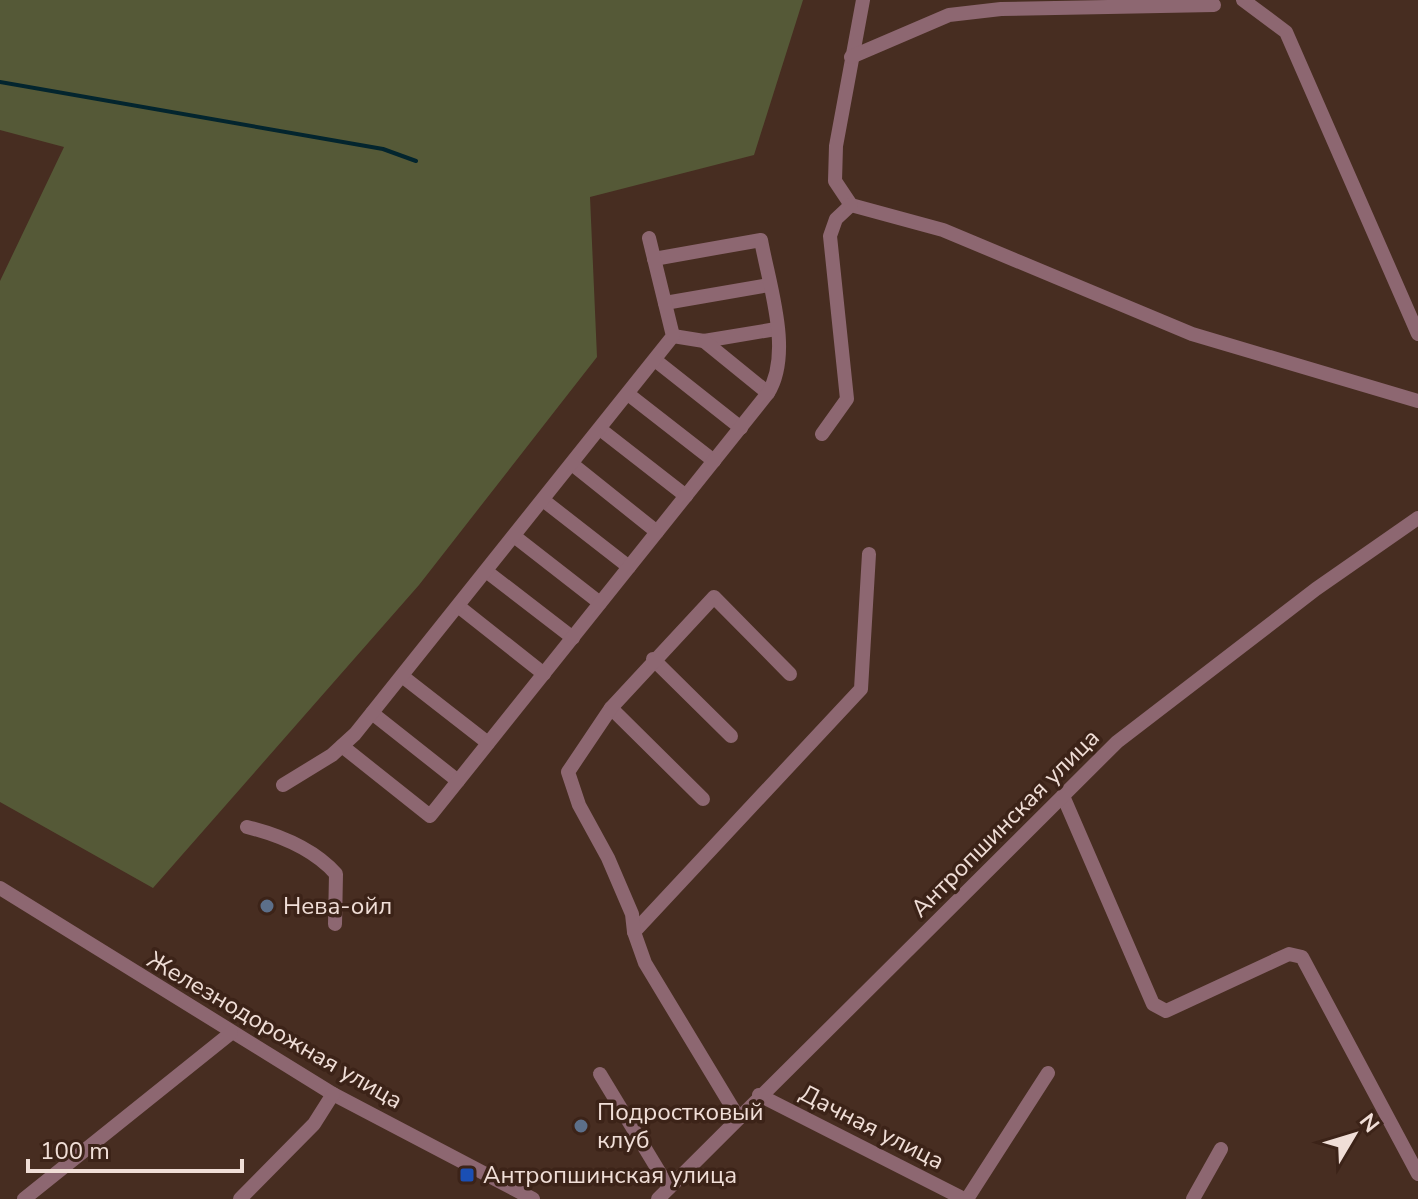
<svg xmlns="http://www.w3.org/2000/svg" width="1418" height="1199" viewBox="0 0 1418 1199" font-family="'Nunito Sans',sans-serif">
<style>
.green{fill:#555937}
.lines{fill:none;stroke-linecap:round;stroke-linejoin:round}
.stream{stroke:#03252e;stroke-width:4}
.minor{stroke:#8d6771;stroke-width:14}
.service-dot{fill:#5c6f8a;stroke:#3c2318;stroke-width:3}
.transit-dot{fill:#1a4fb4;stroke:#3c2318;stroke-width:3}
.labels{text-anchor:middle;stroke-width:7;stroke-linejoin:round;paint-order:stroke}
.street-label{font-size:24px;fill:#f0ded7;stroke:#3c2318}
.poi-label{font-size:24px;fill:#f0ded7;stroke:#3c2318;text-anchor:start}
</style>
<rect width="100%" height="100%" fill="#472d21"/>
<path class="green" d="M 0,0 L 803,0 L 754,155 L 590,197 L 597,357 L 419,585 L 153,888 L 0,802 L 0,281 L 64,147 L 0,130 Z"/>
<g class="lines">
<path class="stream" d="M 0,82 L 383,149 L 416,161"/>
<g class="minor">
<path d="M 863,0 L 836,146 L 835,181 L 851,205 L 943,230 L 1192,334 L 1418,401"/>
<path d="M 1243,0 L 1286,32 L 1418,334"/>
<path d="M 851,57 L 949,15 L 1001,9 L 1214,5"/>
<path d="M 665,303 L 769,285"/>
<path d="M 673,336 L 704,341 L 776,329"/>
<path d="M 704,341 L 768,393"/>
<path d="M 655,360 L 741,428"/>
<path d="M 628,394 L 714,461"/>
<path d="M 600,429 L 686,496"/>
<path d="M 822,434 L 847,399 L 830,236 L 836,219 L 851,205"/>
<path d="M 572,464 L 657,532"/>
<path d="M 543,500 L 629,567"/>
<path d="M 514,536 L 600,603"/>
<path d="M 486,571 L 573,638"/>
<path d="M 458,606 L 544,674"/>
<path d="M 653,659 L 731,736"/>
<path d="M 402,676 L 488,743"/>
<path d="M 611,708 L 703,799"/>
<path d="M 372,713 L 458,781"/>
<path d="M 342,746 L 430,816 L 768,393 C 793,353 769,285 761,240 L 654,259"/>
<path d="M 283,785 L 332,755 L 355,734 L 673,336 L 649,238"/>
<path d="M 1063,796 L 1153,1004 L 1166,1011 L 1289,954 L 1302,957 L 1418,1174"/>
<path d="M 247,827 C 279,835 313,848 336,874 L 335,924"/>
<path d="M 0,888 L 333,1094 L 533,1199"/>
<path d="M 634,932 L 861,689 L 869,554"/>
<path d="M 600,1074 L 669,1188"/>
<path d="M 759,1095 L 964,1199"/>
<path d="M 738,1117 L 645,963 L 634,932 L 632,914 L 608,858 L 579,805 L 568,772 L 611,708 L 714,597 L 790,674"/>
<path d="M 24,1199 L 231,1033"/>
<path d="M 240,1199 L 314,1124 L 333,1094"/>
<path d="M 658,1199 L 1117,742 L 1316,589 L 1418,518"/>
<path d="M 967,1199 L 1048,1073"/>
<path d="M 1193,1199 L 1221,1149"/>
</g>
</g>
<g class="service-dot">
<circle cx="267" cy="906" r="8"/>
<circle cx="581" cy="1126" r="8"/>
</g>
<rect class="transit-dot" x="459" y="1167" width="16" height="16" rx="4"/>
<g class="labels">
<g class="street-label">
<text transform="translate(1005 823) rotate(-45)" y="8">Антропшинская улица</text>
<text transform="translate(275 1030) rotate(30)" y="8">Железнодорожная улица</text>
<text transform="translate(872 1127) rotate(27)" y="8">Дачная улица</text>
</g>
<g class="poi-label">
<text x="283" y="914">Нева-ойл</text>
<text x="597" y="1120">Подростковый<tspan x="597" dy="28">клуб</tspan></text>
<text x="483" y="1183">Антропшинская улица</text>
</g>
</g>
<g transform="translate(1354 1135) rotate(52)" stroke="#3c2318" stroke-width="6" paint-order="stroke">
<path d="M0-6L14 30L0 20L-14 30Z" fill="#f0ded7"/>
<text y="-12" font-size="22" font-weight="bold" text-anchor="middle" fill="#f0ded7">N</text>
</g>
<path d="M28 1159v12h214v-12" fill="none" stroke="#f0ded7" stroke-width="4"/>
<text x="40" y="1159" font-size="24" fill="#f0ded7" stroke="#3c2318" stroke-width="6" paint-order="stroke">100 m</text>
</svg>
